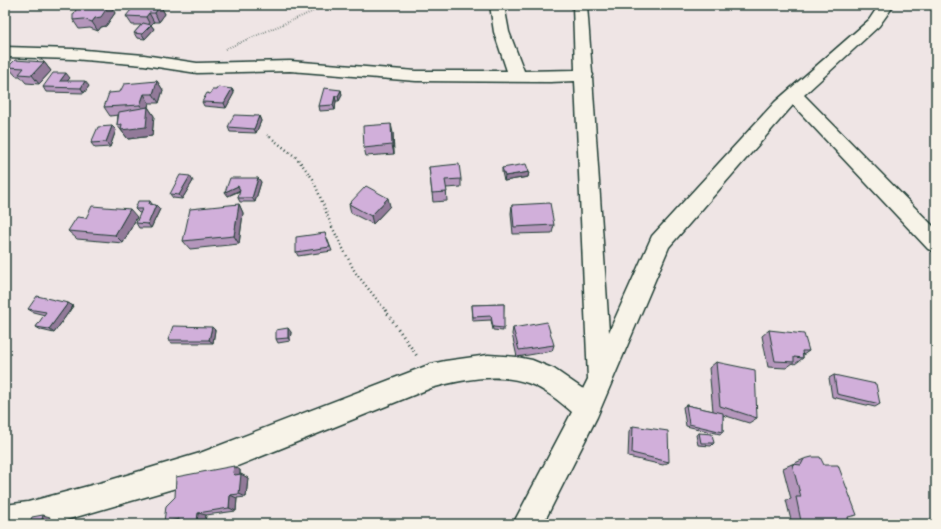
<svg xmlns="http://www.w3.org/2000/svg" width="941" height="529" viewBox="0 0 941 529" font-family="Delius,sans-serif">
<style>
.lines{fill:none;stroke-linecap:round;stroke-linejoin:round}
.street-casing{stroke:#1f3d34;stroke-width:3}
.path-far2{stroke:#1f3d34;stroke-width:2;stroke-dasharray:0.5 2;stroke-linecap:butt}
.path-far1{stroke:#1f3d34;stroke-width:2.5;stroke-dasharray:1 3;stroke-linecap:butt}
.path{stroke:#1f3d34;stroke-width:3;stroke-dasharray:1 3.5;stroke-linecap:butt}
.street{fill:#f7f3e8;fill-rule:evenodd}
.wall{fill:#b496bb;stroke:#1f3d34}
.shaded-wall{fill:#927a99;stroke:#1f3d34}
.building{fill:#d1afda;stroke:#1f3d34}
</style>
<rect width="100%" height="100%" fill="#efe5e5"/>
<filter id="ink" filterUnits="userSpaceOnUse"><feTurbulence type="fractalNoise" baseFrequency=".025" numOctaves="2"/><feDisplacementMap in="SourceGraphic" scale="8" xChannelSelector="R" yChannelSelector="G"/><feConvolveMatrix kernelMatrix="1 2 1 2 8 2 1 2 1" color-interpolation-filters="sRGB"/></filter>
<g filter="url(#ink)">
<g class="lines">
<defs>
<path id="street" d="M 490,5 L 504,5 L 509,32 L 524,71 L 575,70 L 573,5 L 587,5 L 592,73 L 593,75 L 592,77 L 609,332 L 652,236 L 775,102 L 869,20 L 879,5 L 894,5 L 879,26 L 804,95 L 936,229 L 936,252 L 928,249 L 793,105 L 669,247 L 597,417 L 543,524 L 513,524 L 572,412 C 559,401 545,389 528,383 C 497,372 462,380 431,388 L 200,481 L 52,524 L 5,524 L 5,505 L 28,502 L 107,481 L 200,453 L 431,364 L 445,361 L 488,355 L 517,357 L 532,360 L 554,369 L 583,389 L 588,379 L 575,81 L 550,82 L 416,81 L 290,71 L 197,73 L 144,65 L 73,59 L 5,57 L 5,47 L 73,49 L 144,55 L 197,63 L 290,61 L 416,71 L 507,71 L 494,32 Z"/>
</defs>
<use href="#street" class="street-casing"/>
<g class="path-far2">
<path d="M 225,49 L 328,5"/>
<path d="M 267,135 L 271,138"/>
</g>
<path class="path-far1" d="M 270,137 L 297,158 L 313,179 L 332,227 L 355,272 L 386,311"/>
<path class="path" d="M 385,310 L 417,356"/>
<use href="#street" class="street"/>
</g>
<g class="wall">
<path d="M 66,5 L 110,5 L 115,13 L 106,26 L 101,27 L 98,31 L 90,28 L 79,29 L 73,20 L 83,8 L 67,7 Z"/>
<path d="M 160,5 L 165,14 L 159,22 L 154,22 L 151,25 L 154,29 L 145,39 L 137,38 L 134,33 L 141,25 L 132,25 L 126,16 Z"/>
<path d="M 44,62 L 51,71 L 39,84 L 26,83 L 20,76 L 16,76 L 8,67 Z"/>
<path d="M 70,78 L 67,81 L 89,86 L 84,93 L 46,92 L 43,87 Z"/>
<path d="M 157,81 L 163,90 L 159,103 L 149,103 L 148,107 L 154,116 L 152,136 L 128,139 L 117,125 L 118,115 L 110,116 L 104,107 L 120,92 Z"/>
<path d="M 232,89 L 234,93 L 226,108 L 204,106 L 202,102 L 210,94 L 216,90 Z"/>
<path d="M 341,90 L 342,95 L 339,101 L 336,101 L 335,110 L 320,111 L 319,106 Z"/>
<path d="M 259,116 L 261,121 L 256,133 L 230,132 L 228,127 Z"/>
<path d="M 112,126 L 116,130 L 110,147 L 95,148 L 91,143 Z"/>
<path d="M 393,133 L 394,154 L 366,156 L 364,148 Z"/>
<path d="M 429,167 L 461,179 L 461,187 L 446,188 L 447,201 L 433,202 Z"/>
<path d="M 502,168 L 529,172 L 528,177 L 504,181 L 502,172 Z"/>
<path d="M 258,178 L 261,182 L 255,202 L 240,202 L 238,198 L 240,191 L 228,196 Z"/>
<path d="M 193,181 L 182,199 L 173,198 L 170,194 Z"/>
<path d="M 150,201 L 152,204 L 160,209 L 151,228 L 139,228 L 136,223 L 141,213 L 139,213 L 135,209 Z"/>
<path d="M 239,204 L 243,213 L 239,244 L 190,249 L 183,241 Z"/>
<path d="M 349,204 L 390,206 L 373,224 L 351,213 Z"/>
<path d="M 512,205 L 554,225 L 552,233 L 513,234 L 511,213 Z"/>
<path d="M 137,217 L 123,243 L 77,239 L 68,231 L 86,218 Z"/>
<path d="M 325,233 L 332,251 L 298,256 L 296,252 Z"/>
<path d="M 68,303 L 73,306 L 54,333 L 41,330 L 36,327 L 45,315 L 33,312 L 28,309 Z"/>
<path d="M 504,304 L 503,331 L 493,330 L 491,320 L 473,321 L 472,305 Z"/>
<path d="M 513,328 L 554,345 L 552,351 L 517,357 L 512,334 Z"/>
<path d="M 215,330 L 213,343 L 172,343 L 168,340 Z"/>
<path d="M 769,330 L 809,351 L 803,355 L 803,358 L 795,364 L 793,363 L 786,368 L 768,367 L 762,336 Z"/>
<path d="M 291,332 L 290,341 L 278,343 L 276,339 Z"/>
<path d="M 716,362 L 757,418 L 749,423 L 723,415 L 723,432 L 720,434 L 686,426 L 683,407 L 686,405 L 713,411 L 709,368 Z"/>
<path d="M 834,375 L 880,404 L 875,407 L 832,397 L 829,378 Z"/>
<path d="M 633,426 L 669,462 L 663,465 L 628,457 L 629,431 Z"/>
<path d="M 699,433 L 714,443 L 711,446 L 698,445 L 696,435 Z"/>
<path d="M 804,459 L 848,517 L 849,524 L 792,524 L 786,500 L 791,499 L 783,468 L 792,464 L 794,464 L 795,463 Z"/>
<path d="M 240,470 L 240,474 L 248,478 L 246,497 L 237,498 L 236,511 L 206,515 L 205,521 L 232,523 L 237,524 L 180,524 L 179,523 L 173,524 L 164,522 Z"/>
</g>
<g class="shaded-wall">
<path d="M 109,5 L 110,5 L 115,13 L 106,26 L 101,27 L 98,31 L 92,22 L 95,18 Z"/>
<path d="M 160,5 L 165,14 L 159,22 L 155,13 Z"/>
<path d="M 149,13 L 154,22 L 151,25 L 154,29 L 145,39 L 142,34 L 150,25 L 146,17 Z"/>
<path d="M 44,62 L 51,71 L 39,84 L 32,75 Z"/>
<path d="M 66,73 L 70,78 L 64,85 L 60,81 Z"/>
<path d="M 85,81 L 89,86 L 84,93 L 81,88 Z"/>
<path d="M 157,81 L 163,90 L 159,103 L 153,94 Z"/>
<path d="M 232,89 L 234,93 L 226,108 L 224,103 Z"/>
<path d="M 341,90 L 342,95 L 339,101 L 338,96 Z"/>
<path d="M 144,94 L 149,103 L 146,114 L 140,105 Z"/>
<path d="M 335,96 L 336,101 L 335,110 L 333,105 Z"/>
<path d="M 148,107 L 154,116 L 152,136 L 128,139 L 121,130 Z"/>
<path d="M 259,116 L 261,121 L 256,133 L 254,129 Z"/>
<path d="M 391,124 L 393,133 L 394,154 L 392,145 Z"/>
<path d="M 112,126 L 116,130 L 110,147 L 106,142 Z"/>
<path d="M 5,131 L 7,134 L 5,137 Z"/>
<path d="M 529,172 L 528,177 L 504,181 L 505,176 Z"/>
<path d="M 190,176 L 193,181 L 182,199 L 179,195 Z"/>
<path d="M 258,178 L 261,182 L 255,202 L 252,198 Z"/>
<path d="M 238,186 L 240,190 L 228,196 L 225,192 Z"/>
<path d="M 388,198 L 390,206 L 373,224 L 371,216 Z"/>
<path d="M 239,204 L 243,213 L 239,244 L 234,236 Z"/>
<path d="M 156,205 L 160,209 L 151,228 L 148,224 Z"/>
<path d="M 130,209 L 137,217 L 123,243 L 115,235 Z"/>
<path d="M 68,303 L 73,306 L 54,333 L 49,329 Z"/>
<path d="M 212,327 L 215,330 L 213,343 L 209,340 Z"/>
<path d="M 288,328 L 291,332 L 290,341 L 288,338 Z"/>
<path d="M 234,466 L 240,470 L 240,476 L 241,474 L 248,478 L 246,497 L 239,494 L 235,475 L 233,473 Z"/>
<path d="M 230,495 L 237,498 L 236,511 L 229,508 Z"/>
<path d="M 198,513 L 206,515 L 205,523 L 197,521 Z"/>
<path d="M 43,515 L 50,517 L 48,524 L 41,524 Z"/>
</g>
<g class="building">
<path d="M 86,5 L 109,5 L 101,17 L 95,18 L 92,22 L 84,19 L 73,20 L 73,15 L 77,8 L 82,8 Z"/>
<path d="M 135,5 L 160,5 L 155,13 L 149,13 L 146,17 L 126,16 Z"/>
<path d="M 143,23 L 151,25 L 142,34 L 134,33 Z"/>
<path d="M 15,60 L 44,62 L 32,75 L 19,74 L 24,68 L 8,67 Z"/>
<path d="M 53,73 L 66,73 L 60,81 L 85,81 L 81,88 L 43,87 Z"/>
<path d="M 157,81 L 153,94 L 144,94 L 140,105 L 104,107 L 109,93 L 120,92 L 124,84 Z"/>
<path d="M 218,87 L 232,89 L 224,103 L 202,102 L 207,93 L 210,94 L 212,90 L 216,90 Z"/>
<path d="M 324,88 L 341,90 L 338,96 L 335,96 L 333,105 L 319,106 Z"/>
<path d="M 148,107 L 146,127 L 121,130 L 122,124 L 117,125 L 119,112 Z"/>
<path d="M 234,115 L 259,116 L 254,129 L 228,127 Z"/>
<path d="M 391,124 L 392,145 L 364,148 L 363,126 Z"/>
<path d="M 112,126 L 106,142 L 91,143 L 98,127 Z"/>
<path d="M 459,164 L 461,179 L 445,180 L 447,192 L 432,193 L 429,167 Z"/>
<path d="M 526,164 L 529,172 L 505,176 L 502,168 Z"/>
<path d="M 180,175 L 190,176 L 179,195 L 170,194 Z"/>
<path d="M 230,178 L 258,178 L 252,198 L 238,198 L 240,190 L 238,186 L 225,192 Z"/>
<path d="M 366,186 L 388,198 L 371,216 L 349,204 Z"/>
<path d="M 138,201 L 150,201 L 149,204 L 156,205 L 148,224 L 136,223 L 142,209 L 135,209 Z"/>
<path d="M 550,203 L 554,225 L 514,227 L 512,205 Z"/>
<path d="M 239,204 L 234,236 L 183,241 L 190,209 Z"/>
<path d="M 92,206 L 130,209 L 115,235 L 68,231 L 77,217 L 86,218 Z"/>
<path d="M 325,233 L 330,247 L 296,252 L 296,237 Z"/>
<path d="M 37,296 L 68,303 L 49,329 L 36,327 L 46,312 L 28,309 Z"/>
<path d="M 504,304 L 504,328 L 493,327 L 491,316 L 473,317 L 472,305 Z"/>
<path d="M 547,322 L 554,345 L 519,350 L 513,328 Z"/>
<path d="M 173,326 L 212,327 L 209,340 L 168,340 Z"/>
<path d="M 288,328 L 288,338 L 276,339 L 276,330 Z"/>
<path d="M 769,330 L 804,334 L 809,351 L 802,351 L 803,358 L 794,357 L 794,362 L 775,361 Z"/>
<path d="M 716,362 L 755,370 L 757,418 L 720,406 Z"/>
<path d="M 834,375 L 876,384 L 880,404 L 837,394 Z"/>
<path d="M 686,405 L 723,413 L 723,432 L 689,424 Z"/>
<path d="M 633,426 L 668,431 L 669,462 L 632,453 Z"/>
<path d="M 699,433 L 712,434 L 714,443 L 701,443 Z"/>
<path d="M 812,457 L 820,457 L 824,465 L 838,465 L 857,515 L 848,517 L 849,524 L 808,524 L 807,522 L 801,521 L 796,497 L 801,497 L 792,464 L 801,465 L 804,459 Z"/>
<path d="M 234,466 L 233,473 L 235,475 L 241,474 L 239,494 L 230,495 L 229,508 L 198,513 L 197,521 L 179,524 L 179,519 L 164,522 L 166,506 L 175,497 L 176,477 Z"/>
<path d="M 43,515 L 41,524 L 29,524 L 32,517 Z"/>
<path d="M 203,521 L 232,523 L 232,524 L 202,524 Z"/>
</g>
</g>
<rect width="941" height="529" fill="none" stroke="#f7f3e8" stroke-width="20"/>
<rect x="10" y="10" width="921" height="509" fill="none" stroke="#1f3d34" stroke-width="1.5" filter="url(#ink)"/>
</svg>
